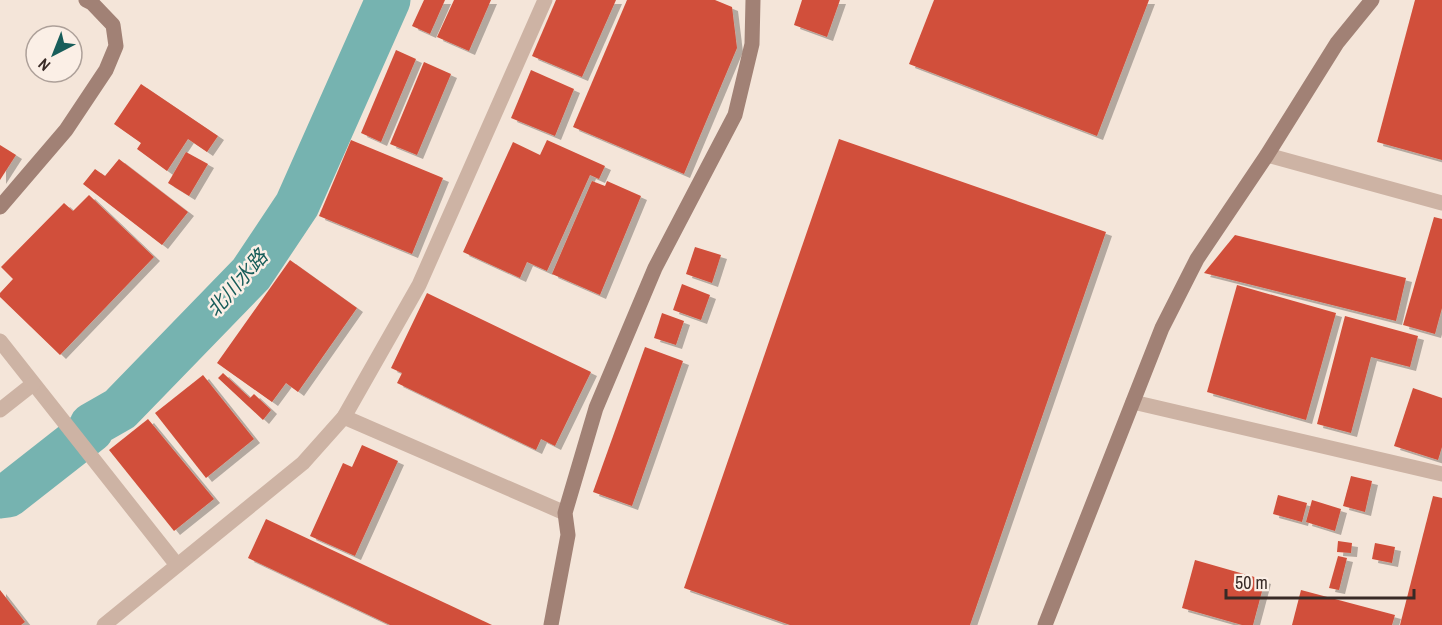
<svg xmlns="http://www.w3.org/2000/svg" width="1442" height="625" viewBox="0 0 1442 625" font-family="'Archivo Narrow','Noto Sans JP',sans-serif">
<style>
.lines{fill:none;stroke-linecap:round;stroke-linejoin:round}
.river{stroke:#76b3b0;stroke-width:45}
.building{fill:#d14f3a;filter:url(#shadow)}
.street{stroke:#cdb3a4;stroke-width:15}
.secondary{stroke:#a18175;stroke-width:15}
.labels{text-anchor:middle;stroke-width:5;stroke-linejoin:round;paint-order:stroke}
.water-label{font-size:20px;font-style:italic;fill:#185d5a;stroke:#fbefe6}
</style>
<defs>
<filter id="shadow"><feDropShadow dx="6" dy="4" stdDeviation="0" flood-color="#0004"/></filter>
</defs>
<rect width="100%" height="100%" fill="#f4e5d9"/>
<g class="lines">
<path class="river" d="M 0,496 L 8,495 L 91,430 L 92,425 L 120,409 L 251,274 L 297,205 L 388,0"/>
</g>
<g class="building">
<path d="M 424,0 L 445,0 L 430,34 L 412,26 Z"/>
<path d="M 454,0 L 491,0 L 469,51 L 437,37 Z"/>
<path d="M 556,0 L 616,0 L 582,77 L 532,56 Z"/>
<path d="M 627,0 L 715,0 L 732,7 L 737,48 L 684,174 L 573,127 Z"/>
<path d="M 802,0 L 840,0 L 827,37 L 794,25 Z"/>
<path d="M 934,0 L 1149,0 L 1097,136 L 909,64 Z"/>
<path d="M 1415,0 L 1442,0 L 1442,160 L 1377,142 Z"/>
<path d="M 396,50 L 416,59 L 381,142 L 361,133 Z"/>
<path d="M 424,62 L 451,74 L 417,155 L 390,144 Z"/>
<path d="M 531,70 L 574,89 L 555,136 L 511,118 Z"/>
<path d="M 141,84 L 218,136 L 207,152 L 188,139 L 167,171 L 137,149 L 141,143 L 114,124 Z"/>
<path d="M 839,139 L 1106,232 L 970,625 L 790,625 L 684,588 Z"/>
<path d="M 351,140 L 443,178 L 412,254 L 319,216 Z"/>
<path d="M 547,140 L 605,166 L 599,179 L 590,175 L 547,271 L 527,262 L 520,278 L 463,252 L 513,142 L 540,155 Z"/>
<path d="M 0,145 L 16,155 L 0,180 Z"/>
<path d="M 186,152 L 208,164 L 189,196 L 168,183 Z"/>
<path d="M 119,159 L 188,212 L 162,245 L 83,184 L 95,169 L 105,176 Z"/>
<path d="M 592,181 L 605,186 L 607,181 L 641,196 L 600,295 L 552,274 Z"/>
<path d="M 89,195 L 154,257 L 60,355 L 0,297 L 0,293 L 13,279 L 1,267 L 64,203 L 73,211 Z"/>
<path d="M 1434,217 L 1442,219 L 1442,308 L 1435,334 L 1403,325 Z"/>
<path d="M 1235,235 L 1406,278 L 1396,321 L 1204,273 Z"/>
<path d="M 695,247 L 721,255 L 712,283 L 686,274 Z"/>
<path d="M 290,260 L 357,308 L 298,392 L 286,383 L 272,402 L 217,363 Z"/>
<path d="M 682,284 L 710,295 L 701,320 L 673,310 Z"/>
<path d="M 1237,285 L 1336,313 L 1306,420 L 1207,392 Z"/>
<path d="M 427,293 L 591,372 L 555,446 L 541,439 L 536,450 L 397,383 L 402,373 L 391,368 Z"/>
<path d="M 662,313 L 684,321 L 676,345 L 654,338 Z"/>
<path d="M 1345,316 L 1418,336 L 1410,367 L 1371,357 L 1351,433 L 1317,424 Z"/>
<path d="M 645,347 L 683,361 L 632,506 L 593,492 Z"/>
<path d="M 223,373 L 250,398 L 254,394 L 271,410 L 263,420 L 218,378 Z"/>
<path d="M 203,375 L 254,439 L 206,478 L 155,413 Z"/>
<path d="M 1413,388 L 1442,398 L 1442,447 L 1438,460 L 1394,446 Z"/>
<path d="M 148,419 L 214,499 L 174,531 L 109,450 Z"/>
<path d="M 362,445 L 398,461 L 355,556 L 310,536 L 343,463 L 352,467 Z"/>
<path d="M 1351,476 L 1372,481 L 1365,512 L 1343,506 Z"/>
<path d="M 1278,495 L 1307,503 L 1302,522 L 1273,514 Z"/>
<path d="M 1433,496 L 1442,498 L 1442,625 L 1400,625 Z"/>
<path d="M 1312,500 L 1341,509 L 1335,531 L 1306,522 Z"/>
<path d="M 266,519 L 492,625 L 390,625 L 248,558 Z"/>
<path d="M 1338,541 L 1352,543 L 1351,553 L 1337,552 Z"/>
<path d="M 1375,543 L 1395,547 L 1392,563 L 1372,559 Z"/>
<path d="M 1338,556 L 1347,558 L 1339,590 L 1329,588 Z"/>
<path d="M 1195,560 L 1265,580 L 1253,625 L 1242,625 L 1182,608 Z"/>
<path d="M 0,590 L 25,622 L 21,625 L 0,625 Z"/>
<path d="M 1301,590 L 1395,615 L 1392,625 L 1292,625 Z"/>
</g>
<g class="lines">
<g class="street">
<path d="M 1267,155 L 1442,203"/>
<path d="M 0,341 L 177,565"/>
<path d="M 1133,402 L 1442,474"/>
<path d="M 0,410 L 33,384"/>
<path d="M 344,417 L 565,513"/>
<path d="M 104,625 L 303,463 L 344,417 L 419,285 L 545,0"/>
</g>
<g class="secondary">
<path d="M 0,207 L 66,130 L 106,70 L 116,46 L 113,25 L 92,3 L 86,0"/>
<path d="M 551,625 L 568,535 L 565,513 L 596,408 L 655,268 L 735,115 L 752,44 L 753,0"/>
<path d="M 1045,625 L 1162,328 L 1197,259 L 1267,155 L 1337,43 L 1372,0"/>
</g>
</g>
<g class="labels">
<g class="water-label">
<text transform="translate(237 283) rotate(-49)" y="7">北川水路</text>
</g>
</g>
<g transform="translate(54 54) rotate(222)"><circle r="28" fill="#fbefe6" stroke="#ada099" stroke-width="1.5"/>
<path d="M0-4.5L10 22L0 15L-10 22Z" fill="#185d5a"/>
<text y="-9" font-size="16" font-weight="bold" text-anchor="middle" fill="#382a26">N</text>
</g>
<path d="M1226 589v9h188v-9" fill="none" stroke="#382a26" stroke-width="3"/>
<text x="1235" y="589" font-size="18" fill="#382a26" stroke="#fbefe6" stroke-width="4.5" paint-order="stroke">50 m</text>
</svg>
